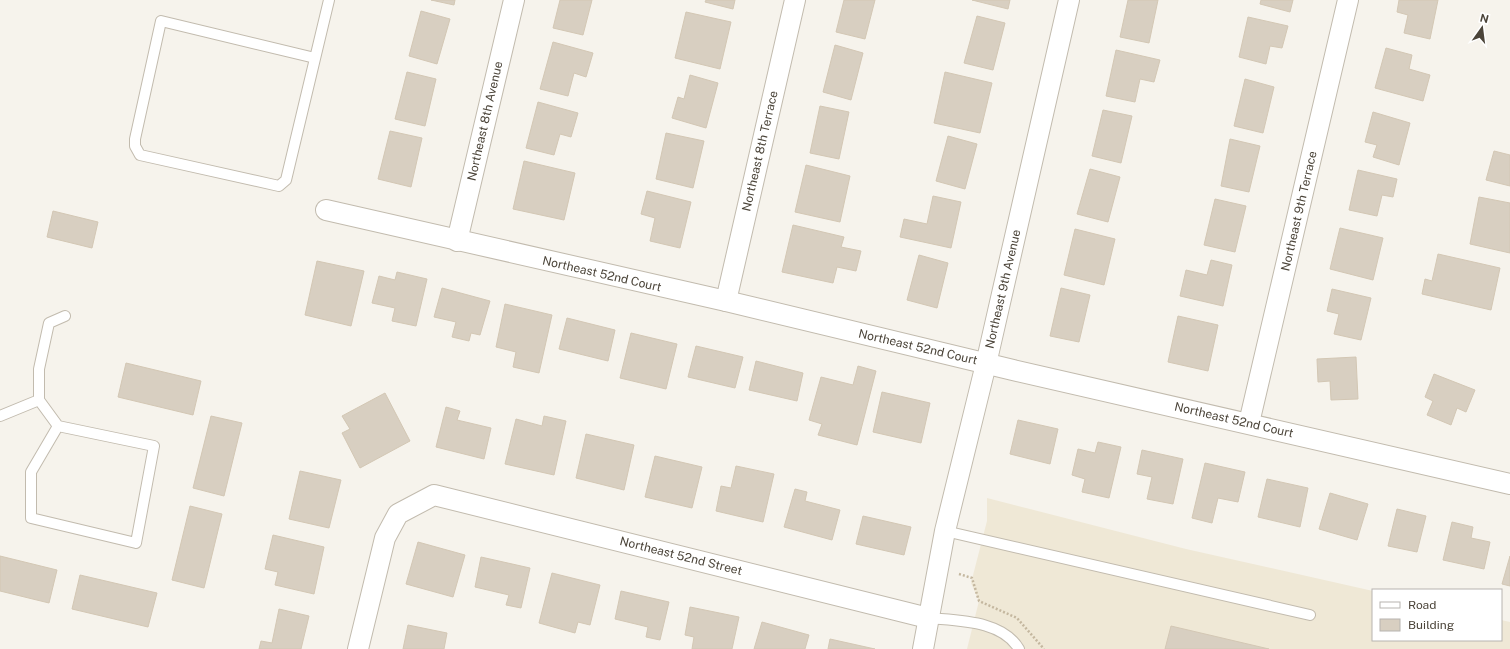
<svg xmlns="http://www.w3.org/2000/svg" width="1510" height="649" viewBox="0 0 1510 649" font-family="'Public Sans',sans-serif">
<style>
.education{fill:#efe8d6}
.building{fill:#d8cfc1;stroke:#d3c7b4}
.lines{fill:none;stroke-linecap:round;stroke-linejoin:round}
.service-casing{stroke:#c2bbae;stroke-width:12}
.minor-casing{stroke:#c2bbae;stroke-width:22}
.path{stroke:#c4b79f;stroke-width:2.5;stroke-dasharray:2 2;stroke-linecap:butt}
.service{stroke:#fff;stroke-width:10}
.minor{stroke:#fff;stroke-width:20}
.labels{text-anchor:middle;stroke-width:3.5;stroke-linejoin:round;paint-order:stroke}
.street-label{font-size:12px;fill:#4b4439;stroke:#fff}
</style>
<rect width="100%" height="100%" fill="#f6f3ec"/>
<path class="education" d="M 987,498 L 1186,549 L 1373,591 L 1373,640 L 1501,640 L 1501,620 L 1510,622 L 1510,649 L 967,649 L 979,601 L 971,583 L 987,521 Z"/>
<g class="building">
<path d="M 431,0 L 455,0 L 454,5 Z"/>
<path d="M 560,0 L 592,0 L 583,35 L 553,28 Z"/>
<path d="M 706,0 L 735,0 L 733,9 L 705,2 Z"/>
<path d="M 844,0 L 875,0 L 865,39 L 836,32 Z"/>
<path d="M 972,0 L 1010,0 L 1008,9 Z"/>
<path d="M 1128,0 L 1158,0 L 1149,43 L 1120,37 Z"/>
<path d="M 1261,0 L 1293,0 L 1290,12 L 1260,4 Z"/>
<path d="M 1399,0 L 1438,0 L 1430,39 L 1404,33 L 1408,15 L 1397,12 Z"/>
<path d="M 421,11 L 450,19 L 437,64 L 409,56 Z"/>
<path d="M 686,12 L 731,22 L 720,69 L 675,58 Z"/>
<path d="M 977,16 L 1005,23 L 993,70 L 964,63 Z"/>
<path d="M 1248,17 L 1288,26 L 1282,48 L 1270,46 L 1266,64 L 1239,57 Z"/>
<path d="M 553,42 L 593,53 L 586,77 L 574,73 L 568,96 L 540,89 Z"/>
<path d="M 835,45 L 863,53 L 851,100 L 823,92 Z"/>
<path d="M 1386,48 L 1412,55 L 1409,69 L 1430,75 L 1423,101 L 1375,88 Z"/>
<path d="M 1116,50 L 1160,60 L 1154,82 L 1140,79 L 1135,102 L 1106,96 Z"/>
<path d="M 407,72 L 436,79 L 425,126 L 395,119 Z"/>
<path d="M 945,72 L 992,83 L 980,133 L 934,123 Z"/>
<path d="M 690,75 L 718,83 L 706,128 L 672,118 L 678,97 L 684,99 Z"/>
<path d="M 1245,79 L 1274,87 L 1263,133 L 1234,126 Z"/>
<path d="M 538,102 L 578,113 L 571,137 L 560,134 L 554,155 L 526,148 Z"/>
<path d="M 820,106 L 849,112 L 839,159 L 810,153 Z"/>
<path d="M 1103,110 L 1132,116 L 1121,163 L 1092,156 Z"/>
<path d="M 1373,112 L 1410,123 L 1399,165 L 1373,157 L 1377,145 L 1365,142 Z"/>
<path d="M 390,131 L 422,138 L 411,187 L 378,179 Z"/>
<path d="M 666,133 L 704,141 L 693,188 L 656,179 Z"/>
<path d="M 948,136 L 977,144 L 965,189 L 936,181 Z"/>
<path d="M 1230,139 L 1260,146 L 1249,192 L 1221,186 Z"/>
<path d="M 1494,151 L 1510,155 L 1510,186 L 1486,180 Z"/>
<path d="M 524,161 L 575,173 L 564,220 L 513,209 Z"/>
<path d="M 806,165 L 850,176 L 840,222 L 795,212 Z"/>
<path d="M 1090,169 L 1120,177 L 1108,222 L 1077,214 Z"/>
<path d="M 1358,170 L 1397,179 L 1393,197 L 1382,195 L 1377,216 L 1349,210 Z"/>
<path d="M 647,191 L 691,202 L 680,248 L 650,241 L 655,218 L 641,214 Z"/>
<path d="M 933,196 L 961,202 L 951,248 L 900,237 L 904,219 L 927,224 Z"/>
<path d="M 1479,197 L 1510,203 L 1510,253 L 1470,244 Z"/>
<path d="M 1215,199 L 1246,206 L 1235,252 L 1204,245 Z"/>
<path d="M 53,211 L 98,222 L 92,248 L 47,237 Z"/>
<path d="M 793,225 L 844,237 L 841,247 L 861,251 L 856,271 L 837,267 L 833,283 L 782,272 Z"/>
<path d="M 1340,228 L 1383,238 L 1373,280 L 1330,269 Z"/>
<path d="M 1075,229 L 1115,239 L 1104,285 L 1064,275 Z"/>
<path d="M 1438,254 L 1500,268 L 1491,310 L 1422,294 L 1425,279 L 1432,281 Z"/>
<path d="M 919,255 L 948,263 L 937,308 L 907,300 Z"/>
<path d="M 1211,260 L 1232,265 L 1223,306 L 1180,296 L 1186,270 L 1207,275 Z"/>
<path d="M 317,261 L 364,271 L 351,326 L 305,315 Z"/>
<path d="M 397,272 L 427,279 L 416,326 L 392,321 L 395,308 L 372,303 L 379,276 L 395,280 Z"/>
<path d="M 442,288 L 490,301 L 480,335 L 471,333 L 469,341 L 452,337 L 456,322 L 434,317 Z"/>
<path d="M 1061,288 L 1090,295 L 1079,342 L 1050,336 Z"/>
<path d="M 1332,289 L 1371,298 L 1361,340 L 1334,334 L 1339,314 L 1327,311 Z"/>
<path d="M 505,304 L 552,315 L 539,373 L 513,367 L 516,352 L 496,347 Z"/>
<path d="M 1178,316 L 1218,325 L 1208,371 L 1168,362 Z"/>
<path d="M 567,318 L 615,330 L 608,361 L 559,349 Z"/>
<path d="M 631,333 L 677,344 L 666,389 L 620,378 Z"/>
<path d="M 696,346 L 743,357 L 735,388 L 688,377 Z"/>
<path d="M 1356,357 L 1358,399 L 1331,400 L 1330,381 L 1318,382 L 1317,359 Z"/>
<path d="M 756,361 L 803,373 L 797,401 L 749,390 Z"/>
<path d="M 126,363 L 201,381 L 193,415 L 118,397 Z"/>
<path d="M 858,366 L 876,371 L 857,445 L 818,435 L 822,424 L 809,420 L 821,377 L 853,385 Z"/>
<path d="M 1434,374 L 1475,390 L 1466,412 L 1457,408 L 1451,425 L 1427,415 L 1433,401 L 1425,397 Z"/>
<path d="M 882,392 L 930,403 L 921,443 L 873,432 Z"/>
<path d="M 385,393 L 410,441 L 360,468 L 342,433 L 350,429 L 342,416 Z"/>
<path d="M 446,407 L 460,411 L 457,420 L 491,428 L 484,459 L 436,447 Z"/>
<path d="M 211,416 L 242,423 L 224,496 L 193,488 Z"/>
<path d="M 544,416 L 566,421 L 554,475 L 505,464 L 516,419 L 542,426 Z"/>
<path d="M 1018,420 L 1058,429 L 1050,464 L 1010,454 Z"/>
<path d="M 586,434 L 634,445 L 624,490 L 576,478 Z"/>
<path d="M 1098,442 L 1121,447 L 1109,498 L 1082,492 L 1085,479 L 1072,475 L 1078,449 L 1095,453 Z"/>
<path d="M 1142,450 L 1183,459 L 1173,504 L 1147,499 L 1152,477 L 1137,474 Z"/>
<path d="M 655,456 L 702,467 L 692,508 L 645,497 Z"/>
<path d="M 1205,463 L 1245,472 L 1238,502 L 1218,498 L 1212,523 L 1192,518 Z"/>
<path d="M 736,466 L 774,474 L 763,522 L 716,511 L 721,486 L 731,488 Z"/>
<path d="M 300,471 L 341,480 L 329,528 L 289,519 Z"/>
<path d="M 1267,479 L 1308,488 L 1300,527 L 1258,517 Z"/>
<path d="M 795,489 L 807,492 L 805,501 L 840,510 L 832,540 L 784,527 Z"/>
<path d="M 1330,493 L 1368,504 L 1357,540 L 1319,529 Z"/>
<path d="M 190,506 L 222,514 L 204,588 L 172,580 Z"/>
<path d="M 1397,509 L 1426,516 L 1417,552 L 1388,546 Z"/>
<path d="M 863,516 L 911,527 L 904,555 L 856,544 Z"/>
<path d="M 1452,522 L 1473,527 L 1471,538 L 1490,542 L 1484,569 L 1443,560 Z"/>
<path d="M 273,535 L 324,547 L 314,594 L 275,585 L 278,572 L 265,569 Z"/>
<path d="M 418,542 L 465,555 L 453,597 L 406,584 Z"/>
<path d="M 0,556 L 57,570 L 49,603 L 0,591 Z"/>
<path d="M 1510,556 L 1510,586 L 1502,584 Z"/>
<path d="M 481,557 L 530,568 L 521,608 L 506,605 L 509,595 L 475,587 Z"/>
<path d="M 552,573 L 600,585 L 590,625 L 578,622 L 575,633 L 539,623 Z"/>
<path d="M 80,575 L 157,593 L 148,627 L 72,609 Z"/>
<path d="M 621,591 L 669,602 L 660,640 L 646,637 L 648,627 L 615,619 Z"/>
<path d="M 690,607 L 739,617 L 732,649 L 692,649 L 694,637 L 685,635 Z"/>
<path d="M 279,609 L 309,616 L 301,649 L 259,649 L 261,641 L 272,643 Z"/>
<path d="M 762,622 L 809,635 L 805,649 L 754,649 Z"/>
<path d="M 408,625 L 447,633 L 444,649 L 403,649 Z"/>
<path d="M 1171,626 L 1269,649 L 1165,649 Z"/>
<path d="M 830,639 L 875,649 L 828,649 Z"/>
</g>
<g class="lines">
<defs>
<g id="service">
<path d="M 315,58 L 161,21 L 135,139 L 135,146 L 140,155 L 279,186 L 286,180 C 300,120 315,60 329,0"/>
<path d="M 39,400 L 58,426 L 154,446 L 136,543 L 31,518 L 31,472 L 58,426"/>
<path d="M 0,416 L 39,400 L 39,369 L 49,323 L 65,316"/>
<path d="M 945,531 L 1310,615"/>
<path d="M 928,618 C 958,621 1002,620 1019,649"/>
</g>
<g id="minor">
<path d="M 326,210 L 726,301 L 1013,370 L 1510,484"/>
<path d="M 457,241 L 514,0"/>
<path d="M 726,301 L 795,0"/>
<path d="M 1249,423 L 1348,0"/>
<path d="M 358,649 L 385,538 L 398,514 L 434,495 L 928,618"/>
<path d="M 923,649 L 945,531 L 986,364 L 1069,0"/>
</g>
</defs>
<use href="#service" class="service-casing"/>
<use href="#minor" class="minor-casing"/>
<path class="path" d="M 959,574 L 972,578 L 979,601 L 1017,618 L 1044,649"/>
<use href="#service" class="service"/>
<use href="#minor" class="minor"/>
</g>
<g class="labels">
<g class="street-label">
<text transform="translate(485 121) rotate(-77)" y="4">Northeast 8th Avenue</text>
<text transform="translate(760 151) rotate(-77)" y="4">Northeast 8th Terrace</text>
<text transform="translate(1299 211) rotate(-77)" y="4">Northeast 9th Terrace</text>
<text transform="translate(602 274) rotate(13)" y="4">Northeast 52nd Court</text>
<text transform="translate(1003 289) rotate(-77)" y="4">Northeast 9th Avenue</text>
<text transform="translate(918 347) rotate(13)" y="4">Northeast 52nd Court</text>
<text transform="translate(1234 420) rotate(13)" y="4">Northeast 52nd Court</text>
<text transform="translate(681 556) rotate(14)" y="4">Northeast 52nd Street</text>
</g>
</g>
<rect x="1372" y="589" width="130" height="52" fill="#ffffff" stroke="#b7b4b0"/>
<rect x="1380" y="602" width="20" height="6" fill="#ffffff" stroke="#b7b4b0"/>
<text x="1408" y="609" font-size="12" fill="#4b4439">Road</text>
<rect x="1380" y="619" width="20" height="12" fill="#d8cfc1" stroke="#b7b4b0"/>
<text x="1408" y="629" font-size="12" fill="#4b4439">Building</text>
<g transform="translate(1482 28) rotate(14)" stroke="#ffffff" stroke-width="3" paint-order="stroke">
<path d="M0-3L7 15L0 10L-7 15Z" fill="#4b4439"/>
<text y="-6" font-size="11" font-weight="bold" text-anchor="middle" fill="#4b4439">N</text>
</g>
</svg>
